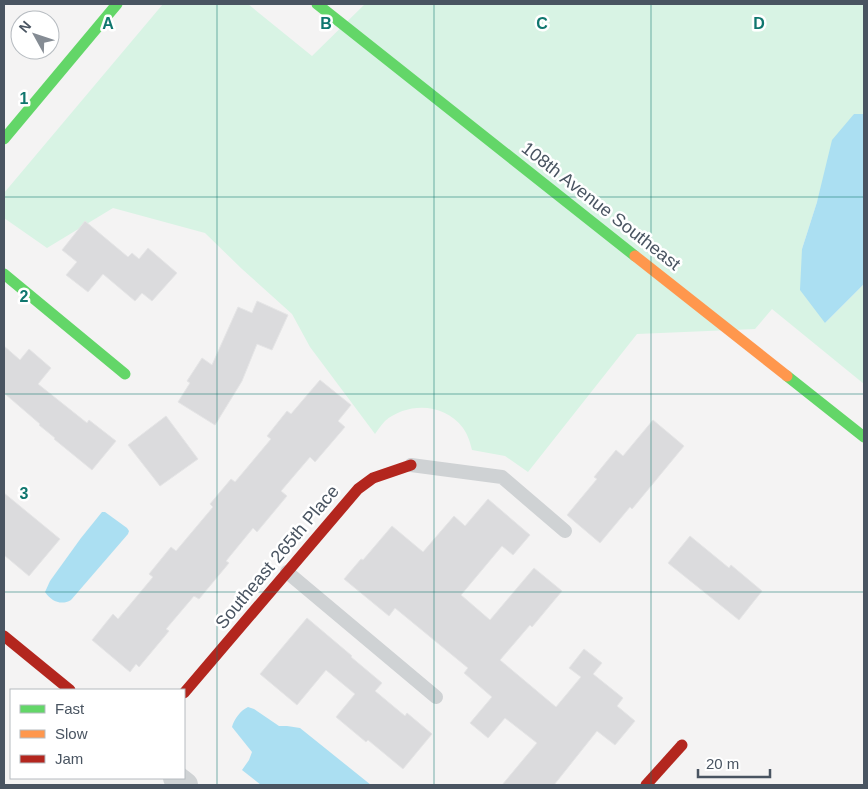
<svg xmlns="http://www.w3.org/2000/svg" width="868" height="789" viewBox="0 0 868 789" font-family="Helvetica,sans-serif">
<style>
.green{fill:#d8f3e4}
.water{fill:#abdff2}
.building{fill:#dbdbdd;stroke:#e5e5e6}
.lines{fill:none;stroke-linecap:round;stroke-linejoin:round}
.lane{stroke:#cfd2d4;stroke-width:14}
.street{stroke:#cfd2d4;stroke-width:26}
.fast{stroke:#63d668;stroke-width:11}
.slow{stroke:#ff974d;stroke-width:11}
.jam{stroke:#b3261e;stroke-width:11}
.grid{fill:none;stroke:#0f766e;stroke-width:1;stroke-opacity:0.55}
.labels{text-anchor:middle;stroke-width:5;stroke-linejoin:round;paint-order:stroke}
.street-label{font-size:18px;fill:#495461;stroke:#fff}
.grid-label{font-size:16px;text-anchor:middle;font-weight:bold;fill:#0f766e;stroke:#fff;stroke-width:5;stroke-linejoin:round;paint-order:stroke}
</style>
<rect width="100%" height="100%" fill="#f4f3f3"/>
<path class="green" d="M 163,4 L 248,4 L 312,56 L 365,4 L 864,4 L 864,114 L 854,114 L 817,202 L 802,249 L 825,323 L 864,284 L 864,384 L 772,309 L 755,329 L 637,334 L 528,472 L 505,456 L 472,450 C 470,442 468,435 463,428 C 444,403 408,402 385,421 C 381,425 378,430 375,434 L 310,347 L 292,314 L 242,269 L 205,233 L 113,208 L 47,248 L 4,218 L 4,193 Z"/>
<g class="water">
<path d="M 854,114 L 864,114 L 864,284 L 825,323 L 800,290 L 802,249 L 817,202 L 832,140 Z"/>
<path d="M 102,512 L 105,512 L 127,528 L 129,531 L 128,534 L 71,600 C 61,606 51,601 45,592 L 50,581 L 81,538 Z"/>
<path d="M 248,707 L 254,709 L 279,726 L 287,726 L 300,728 L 371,785 L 261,785 L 242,770 L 249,760 L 252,752 L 232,727 C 234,719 241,710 248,707 Z"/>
</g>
<g class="building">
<path d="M 85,221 L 128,257 L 132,253 L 139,259 L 148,248 L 177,273 L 152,301 L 142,293 L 135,301 L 103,274 L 88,292 L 66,275 L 77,262 L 62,250 Z"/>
<path d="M 257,301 L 288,315 L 272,350 L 257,344 L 242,381 L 215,425 L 178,402 L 190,383 L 187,381 L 202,358 L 212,365 L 238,307 L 252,313 Z"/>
<path d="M 4,346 L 20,360 L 29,349 L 51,368 L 38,384 L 87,423 L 89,420 L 116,441 L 92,470 L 54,439 L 55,438 L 39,425 L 40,424 L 4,393 Z"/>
<path d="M 320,380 L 351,405 L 338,421 L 345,427 L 315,462 L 310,457 L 281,491 L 287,496 L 257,532 L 253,528 L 226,561 L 229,563 L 199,599 L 194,596 L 166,629 L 169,631 L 139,667 L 136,664 L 130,672 L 92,640 L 113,614 L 118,619 L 153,577 L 149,574 L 171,547 L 176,551 L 213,507 L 210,504 L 231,479 L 235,482 L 271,439 L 267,436 L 287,411 L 291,414 Z"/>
<path d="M 166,416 L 198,459 L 160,486 L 128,445 Z"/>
<path d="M 653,420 L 684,446 L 632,509 L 630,507 L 600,543 L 567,515 L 597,479 L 594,477 L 616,450 L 623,456 Z"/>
<path d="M 4,493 L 60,539 L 29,576 L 4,555 Z"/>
<path d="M 488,499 L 530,535 L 513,555 L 502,546 L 461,595 L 490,620 L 534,568 L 562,591 L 532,627 L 530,625 L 500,660 L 556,707 L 581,677 L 569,668 L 584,649 L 602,663 L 593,674 L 623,698 L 617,706 L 635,721 L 615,745 L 597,731 L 554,785 L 502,785 L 537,743 L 505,718 L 488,738 L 470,723 L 492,697 L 464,673 L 468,668 L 395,608 L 389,616 L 344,579 L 361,559 L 363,560 L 392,526 L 423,552 L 454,516 L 465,526 Z"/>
<path d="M 690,536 L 729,568 L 731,565 L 762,591 L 739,620 L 668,563 Z"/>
<path d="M 307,618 L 352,656 L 351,657 L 382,683 L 375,691 L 405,716 L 407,713 L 432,734 L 403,769 L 368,740 L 366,742 L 336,717 L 355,694 L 326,670 L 297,705 L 260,674 Z"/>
</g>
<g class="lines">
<g class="lane">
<path d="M 411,465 L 502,477 L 565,531"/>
<path d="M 287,572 L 436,697"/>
</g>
<path class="street" d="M 176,778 L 185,785"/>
<g class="fast">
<path d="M 317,4 L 635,256"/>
<path d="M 4,139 L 117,4"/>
<path d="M 4,274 L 125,374"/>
<path d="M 787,376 L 864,437"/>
</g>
<path class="slow" d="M 635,256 L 787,376"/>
<g class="jam">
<path d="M 4,636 L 70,690"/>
<path d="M 184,693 L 358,489 L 373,478 L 411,465"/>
<path d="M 646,785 L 682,745"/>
</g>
</g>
<path class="grid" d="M 217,4 L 217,785M 434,4 L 434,785M 651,4 L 651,785M 4,197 L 864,197M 4,394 L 864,394M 4,592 L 864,592"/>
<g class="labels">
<g class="street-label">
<text transform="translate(601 206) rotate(38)" y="6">108th Avenue Southeast</text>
<text transform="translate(277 557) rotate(-50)" y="6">Southeast 265th Place</text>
</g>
</g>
<g class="grid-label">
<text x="108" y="29">A</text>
<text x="326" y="29">B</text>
<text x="542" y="29">C</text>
<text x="759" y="29">D</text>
<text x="24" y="104">1</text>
<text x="24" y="302">2</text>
<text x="24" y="499">3</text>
</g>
<rect width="868" height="789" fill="none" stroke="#495461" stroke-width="10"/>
<rect x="10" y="689" width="175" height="90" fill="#ffffff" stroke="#b6bbc0"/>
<rect x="20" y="705" width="25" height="8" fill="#63d668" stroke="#b6bbc0"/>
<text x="55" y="714" font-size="15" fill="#495461">Fast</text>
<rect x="20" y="730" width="25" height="8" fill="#ff974d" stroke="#b6bbc0"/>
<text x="55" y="739" font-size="15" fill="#495461">Slow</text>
<rect x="20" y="755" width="25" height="8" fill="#b3261e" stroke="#b6bbc0"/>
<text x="55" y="764" font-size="15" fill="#495461">Jam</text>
<g transform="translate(35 35) rotate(310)"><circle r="24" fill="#ffffff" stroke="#b6bbc0"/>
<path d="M0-4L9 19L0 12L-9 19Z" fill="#858c94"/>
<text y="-8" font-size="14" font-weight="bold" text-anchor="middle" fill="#495461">N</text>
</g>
<path d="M698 769v8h72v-8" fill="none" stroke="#495461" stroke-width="2.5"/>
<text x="706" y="769" font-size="15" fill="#495461" stroke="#ffffff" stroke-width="4" paint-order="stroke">20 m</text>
</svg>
